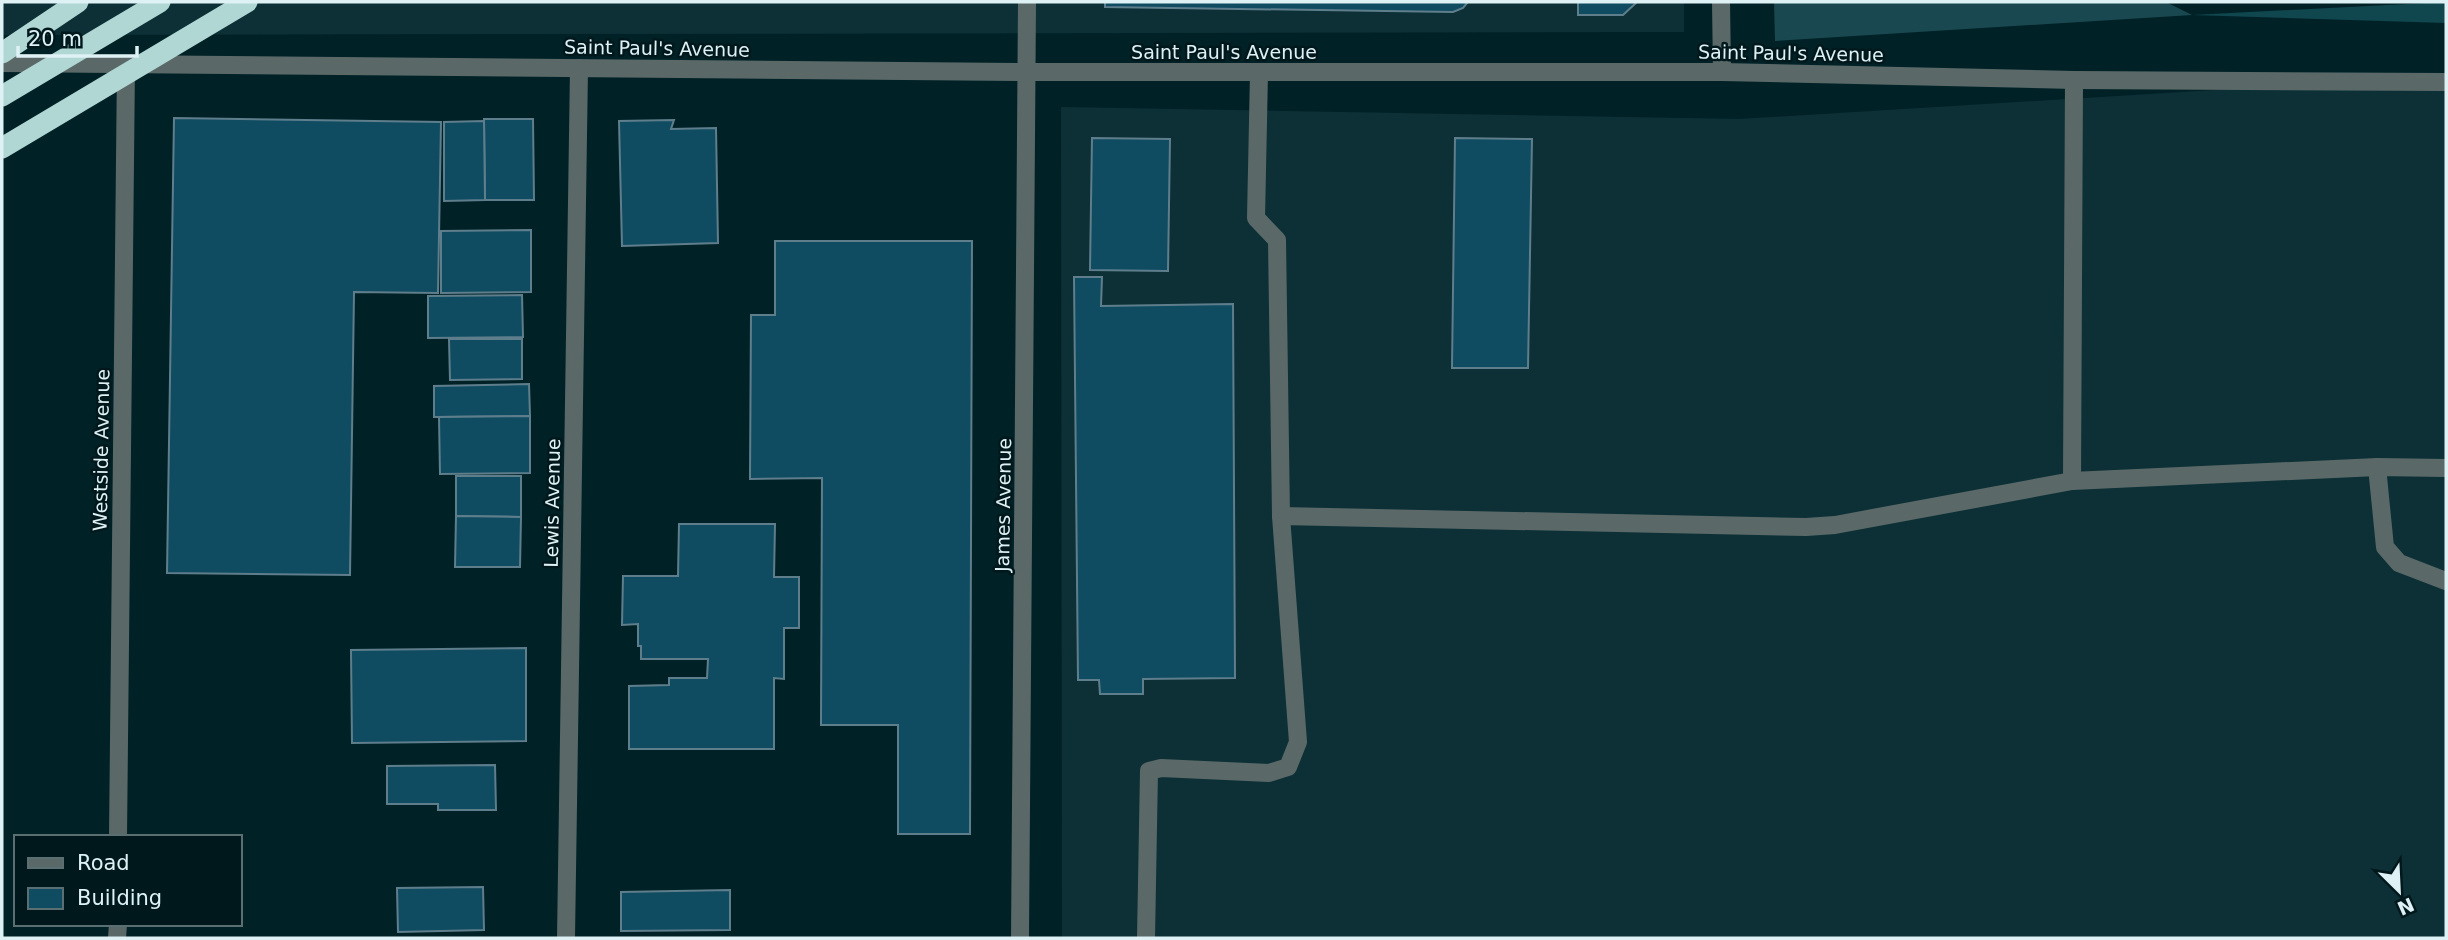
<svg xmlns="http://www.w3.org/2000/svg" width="2448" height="940" viewBox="0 0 2448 940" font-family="'DejaVu Sans',sans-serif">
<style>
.built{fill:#0d3036}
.green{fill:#10474f}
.forest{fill:#1a4850}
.building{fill:#0f4b61;stroke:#5f7e8c;stroke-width:2}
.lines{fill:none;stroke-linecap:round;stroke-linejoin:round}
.minor{stroke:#5a6968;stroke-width:18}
.highway{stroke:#b0d7d4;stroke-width:21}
.highway-bridge{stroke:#b0d7d4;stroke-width:21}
.labels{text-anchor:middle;stroke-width:5;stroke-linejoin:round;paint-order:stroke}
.street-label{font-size:19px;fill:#def1f4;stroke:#00181c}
</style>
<rect width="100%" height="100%" fill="#002227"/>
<g class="built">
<path d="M 2,2 L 1684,2 L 1684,32 L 2,35 Z"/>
<path d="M 2446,76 L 2446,938 L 1062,938 L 1061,107 L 1739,119 Z"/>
</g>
<path class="green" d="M 2446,2 L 2446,23 L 2192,15 Z"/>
<path class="forest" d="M 1774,2 L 2166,2 L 2192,15 L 1775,41 Z"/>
<g class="building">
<path d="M 1105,2 L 1468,2 L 1463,8 L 1453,12 L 1105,7 Z"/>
<path d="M 1578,2 L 1637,2 L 1623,15 L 1578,15 Z"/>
<path d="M 174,118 L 441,122 L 438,293 L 354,292 L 350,575 L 167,573 Z"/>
<path d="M 484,119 L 533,119 L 534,200 L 485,200 Z"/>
<path d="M 674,120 L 671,129 L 716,128 L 718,243 L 622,246 L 619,121 Z"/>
<path d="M 484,121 L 485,200 L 444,201 L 444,122 Z"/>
<path d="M 1092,138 L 1170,139 L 1168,271 L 1090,270 Z"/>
<path d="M 1455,138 L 1532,139 L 1528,368 L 1452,368 Z"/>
<path d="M 531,230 L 531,292 L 441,293 L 441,231 Z"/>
<path d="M 775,241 L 972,241 L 970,834 L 898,834 L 898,725 L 821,725 L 822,478 L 750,479 L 751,315 L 775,315 Z"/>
<path d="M 1074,277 L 1102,277 L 1101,306 L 1233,304 L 1235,678 L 1143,679 L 1143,694 L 1100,694 L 1099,680 L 1078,680 Z"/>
<path d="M 522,295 L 523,337 L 428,338 L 428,296 Z"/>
<path d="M 449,339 L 522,339 L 522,379 L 450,380 Z"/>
<path d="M 529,384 L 530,416 L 434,417 L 434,386 Z"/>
<path d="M 530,416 L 530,473 L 440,474 L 439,417 Z"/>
<path d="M 456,476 L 521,476 L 521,517 L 456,516 Z"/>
<path d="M 456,516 L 521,517 L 520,567 L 455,567 Z"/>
<path d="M 679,524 L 775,524 L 774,577 L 799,577 L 799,628 L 784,628 L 784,679 L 774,678 L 774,749 L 629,749 L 629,686 L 669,685 L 669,678 L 707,678 L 708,659 L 641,659 L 641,646 L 638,646 L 638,624 L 622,625 L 623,576 L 678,576 Z"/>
<path d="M 526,648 L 526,741 L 352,743 L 351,650 Z"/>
<path d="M 495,765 L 496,810 L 438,810 L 438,804 L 387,804 L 387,766 Z"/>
<path d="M 483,887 L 484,930 L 398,932 L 397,888 Z"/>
<path d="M 730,890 L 730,930 L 621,931 L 621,892 Z"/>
</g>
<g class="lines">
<g class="minor">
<path d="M 1721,2 L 1722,72"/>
<path d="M 2,63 L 1029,72 L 1722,72 L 2074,80 L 2446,82"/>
<path d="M 2377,467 L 2385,547 L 2399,563 L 2446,581"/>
<path d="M 2072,481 L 2074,80"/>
<path d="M 1281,516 L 1806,527 L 1835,525 L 2072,481 L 2377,467 L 2446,468"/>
<path d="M 118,837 L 126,64"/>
<path d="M 117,938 L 118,924"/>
<path d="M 566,938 L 579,68"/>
<path d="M 1020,938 L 1027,2"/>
<path d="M 1146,938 L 1149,771 L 1161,768 L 1269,773 L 1288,767 L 1298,742 L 1281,516 L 1277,240 L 1256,218 L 1259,73"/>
</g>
<path class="highway" d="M 2,53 L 78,2"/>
<g class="highway-bridge">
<path d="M 2,96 L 160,2"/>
<path d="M 2,148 L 247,2"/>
</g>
</g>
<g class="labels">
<g class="street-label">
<text transform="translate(657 48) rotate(1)" y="7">Saint Paul's Avenue</text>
<text x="1224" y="59">Saint Paul's Avenue</text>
<text transform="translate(1791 53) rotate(1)" y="7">Saint Paul's Avenue</text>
<text transform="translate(101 450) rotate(-89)" y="7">Westside Avenue</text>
<text transform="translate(552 503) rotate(-89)" y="7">Lewis Avenue</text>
<text transform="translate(1003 505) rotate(-89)" y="7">James Avenue</text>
</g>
</g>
<rect width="2448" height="940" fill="none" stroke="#def1f4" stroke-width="7"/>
<rect x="14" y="835" width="228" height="91" fill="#00181c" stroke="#596f72" stroke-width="2"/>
<rect x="28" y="858" width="35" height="10" fill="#5a6968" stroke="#596f72" stroke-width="2"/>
<text x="77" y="870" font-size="21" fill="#def1f4">Road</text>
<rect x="28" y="888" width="35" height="21" fill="#0f4b61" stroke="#596f72" stroke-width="2"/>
<text x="77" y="905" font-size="21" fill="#def1f4">Building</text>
<g transform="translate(2399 891) rotate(156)" stroke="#00181c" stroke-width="5" paint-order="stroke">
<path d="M0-5L12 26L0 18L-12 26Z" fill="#def1f4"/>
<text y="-10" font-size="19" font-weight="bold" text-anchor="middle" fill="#def1f4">N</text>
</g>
<path d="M18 46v10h119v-10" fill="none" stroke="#def1f4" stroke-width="3.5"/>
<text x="28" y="46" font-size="21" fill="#def1f4" stroke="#00181c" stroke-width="5" paint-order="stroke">20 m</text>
</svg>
